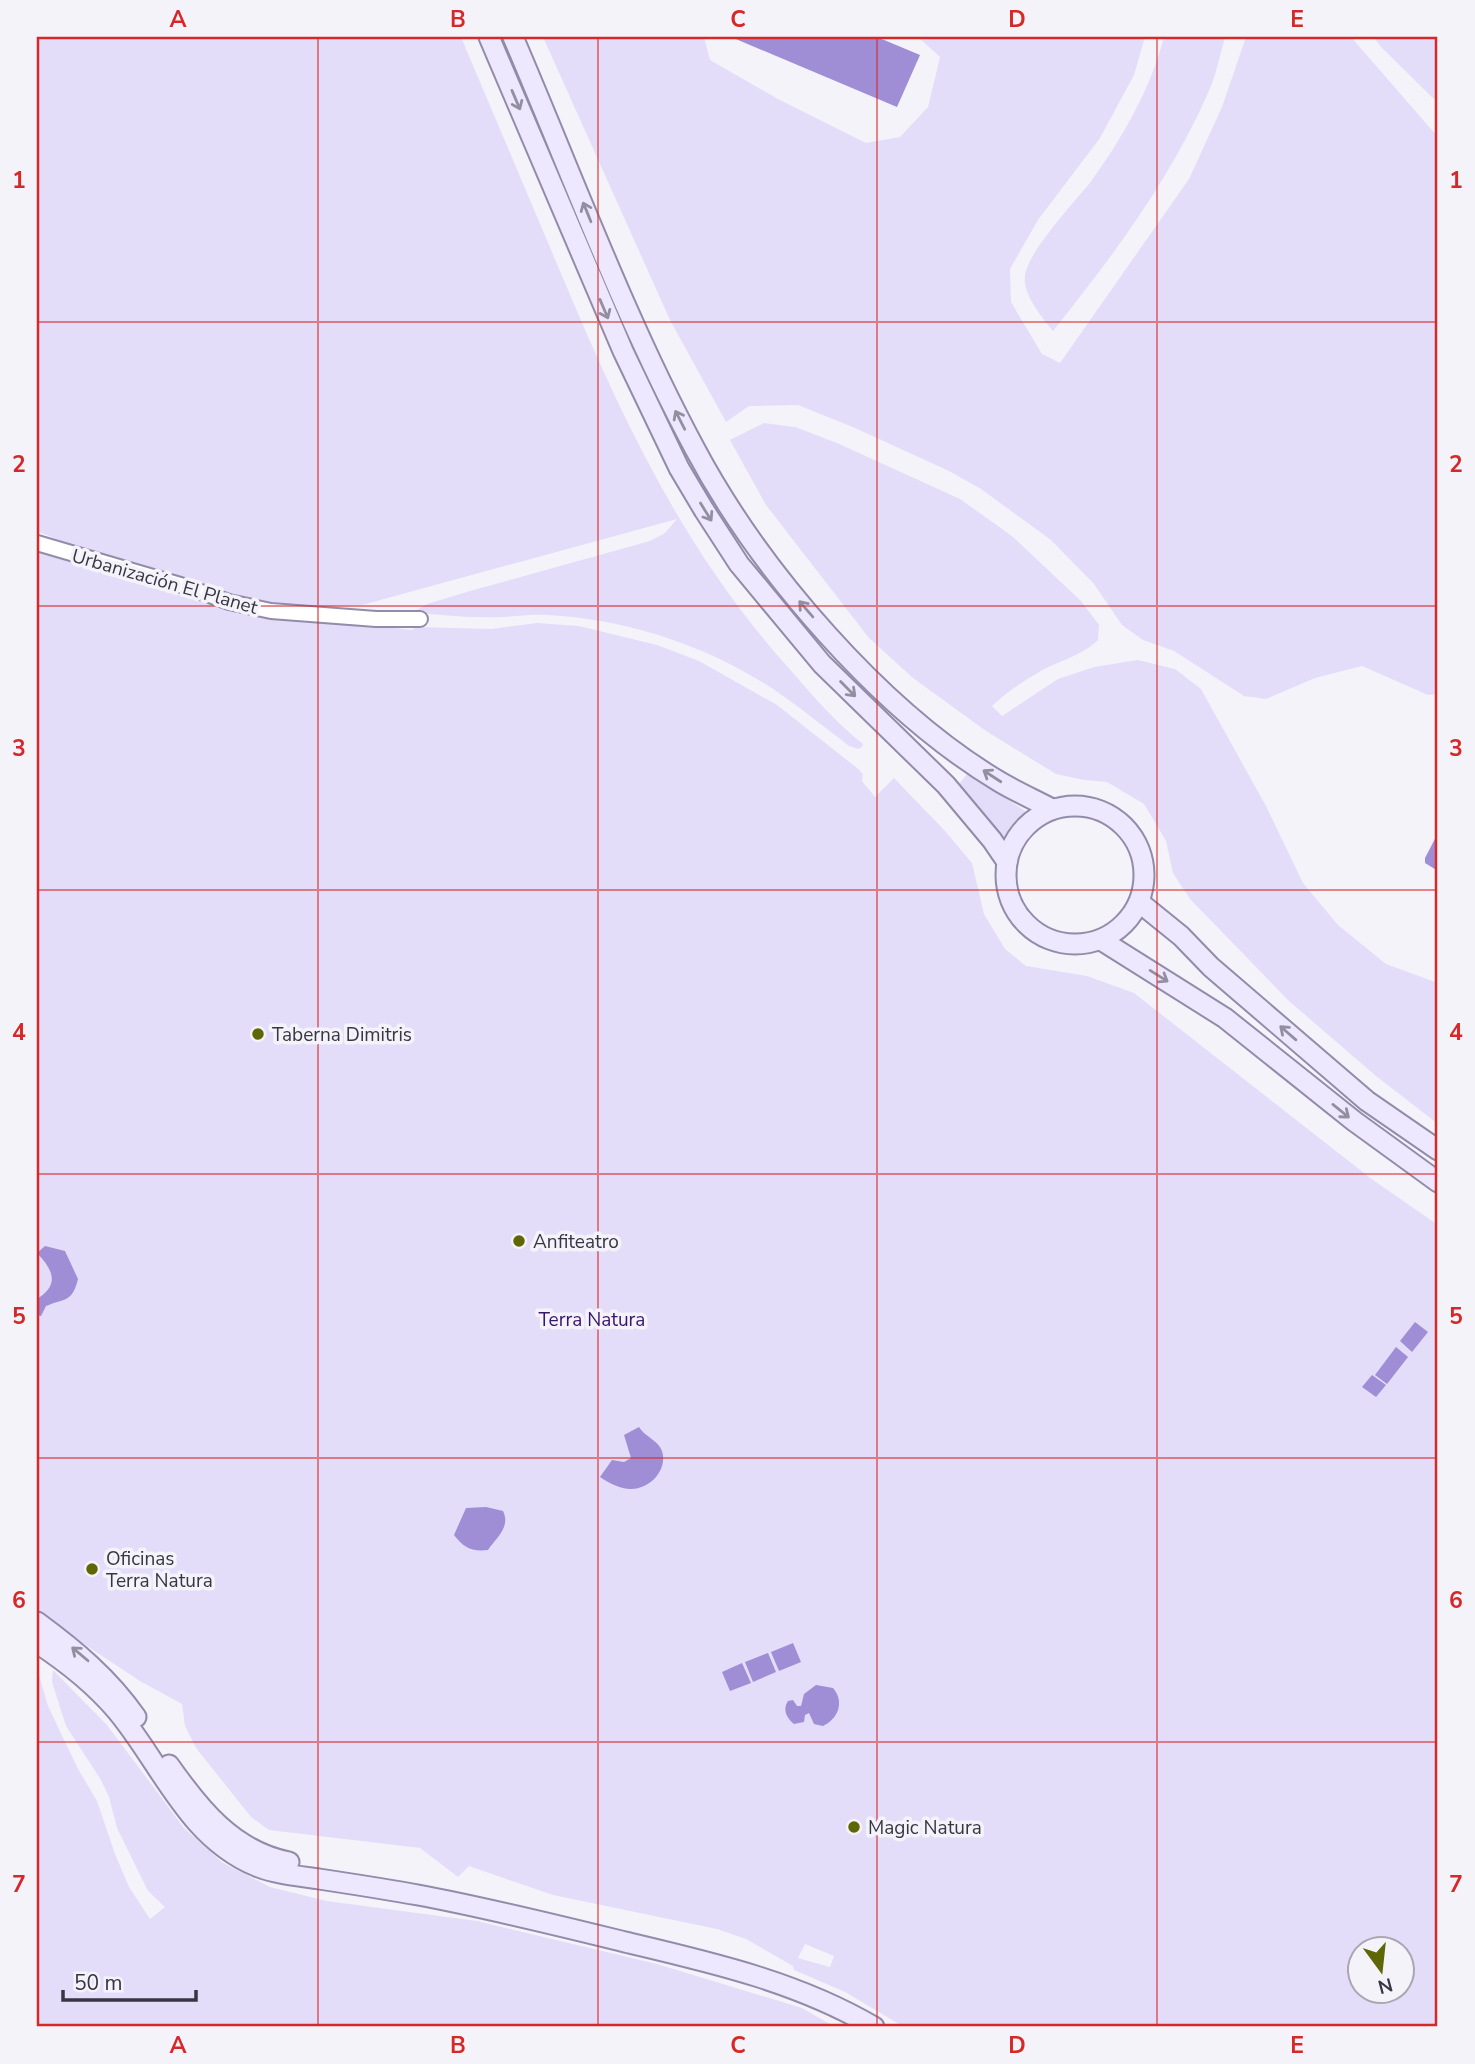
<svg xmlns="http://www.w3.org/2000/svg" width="1475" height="2064" viewBox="0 0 1475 2064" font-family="'Nunito Sans',sans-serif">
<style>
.green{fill:#e3ddf9;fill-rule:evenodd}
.water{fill:#9f8dd6}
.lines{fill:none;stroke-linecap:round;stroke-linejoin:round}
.street-casing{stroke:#928baa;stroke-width:18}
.secondary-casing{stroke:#928baa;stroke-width:23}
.street{stroke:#fff;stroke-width:14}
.secondary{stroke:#ede8fe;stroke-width:19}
.oneway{stroke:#938fa1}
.grid{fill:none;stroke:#d62828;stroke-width:2;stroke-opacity:0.55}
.poi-dot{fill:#5e6605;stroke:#f5f3fa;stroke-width:2.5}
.labels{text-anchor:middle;stroke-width:7;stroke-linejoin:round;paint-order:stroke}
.street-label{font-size:19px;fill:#393644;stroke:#f5f3fa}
.poi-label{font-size:19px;fill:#393644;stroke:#f5f3fa;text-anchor:start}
.park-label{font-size:19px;fill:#37166b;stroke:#f5f3fa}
.neatline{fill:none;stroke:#d62828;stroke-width:2.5}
.grid-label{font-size:23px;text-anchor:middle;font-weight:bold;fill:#d62828}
</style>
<rect width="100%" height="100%" fill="#f5f3fa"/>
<g class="green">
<path d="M 37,37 L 461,37 C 494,115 527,193 560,271 C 619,412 678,540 778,656 C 805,686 831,719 863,744 L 862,747 L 858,749 L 849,746 C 828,730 807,713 786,698 C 718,649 630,619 547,615 C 533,614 518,616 504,617 C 474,618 443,616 413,612 L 427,604 L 470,591 L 650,541 L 665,533 L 677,519 L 362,605 L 308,607 L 255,601 L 141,564 L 68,544 L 37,531 Z"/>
<path d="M 543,37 L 704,37 L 710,60 L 778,99 L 866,143 L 900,137 L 928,107 L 940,57 L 918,37 L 1145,37 L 1134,75 L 1100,138 L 1038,220 L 1010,269 L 1011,302 L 1042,354 L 1060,363 L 1189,179 L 1222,107 L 1246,37 L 1351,37 L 1438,137 L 1438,694 L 1428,695 L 1362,666 L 1315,678 L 1266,699 L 1244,696 L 1174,651 L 1143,640 L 1122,625 L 1094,584 L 1051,540 L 981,489 L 949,471 L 855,428 L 798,405 L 749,406 L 726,422 L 670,320 Z"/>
<path d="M 1164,37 L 1225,37 C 1220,55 1216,76 1208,93 C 1170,180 1112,257 1053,331 C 1042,317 1022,294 1025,275 C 1029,250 1075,202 1092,180 C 1123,137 1151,88 1164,37 Z"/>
<path d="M 1374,37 L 1438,37 L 1438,103 L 1381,47 Z"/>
<path d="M 764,423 L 795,427 L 837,443 L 960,499 L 1012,536 L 1081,601 L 1099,625 L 1098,640 C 1080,657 1062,659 1041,671 C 1023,681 1007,692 992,706 L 1002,716 L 1058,679 L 1094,667 L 1138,660 L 1175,669 L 1201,689 L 1266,806 L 1303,883 L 1338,925 L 1386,964 L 1438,983 L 1438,1124 L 1376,1076 L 1289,1001 L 1190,899 L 1173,873 L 1166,841 L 1144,804 L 1107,782 L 1084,780 L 1056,774 L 986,731 L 913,678 L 869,638 L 766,505 L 730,440 Z"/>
<path d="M 37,551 C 117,578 200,605 284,618 C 326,624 369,624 411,630 L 418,627 L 491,629 L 537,623 L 579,626 L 657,645 L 699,661 L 777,705 L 857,768 L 863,774 L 862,781 L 875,797 L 894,778 L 945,831 L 972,863 L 984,914 L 1005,949 L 1026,966 L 1087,976 L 1134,993 L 1373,1180 L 1438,1225 L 1438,2027 L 904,2027 L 845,1992 L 794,1970 L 793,1966 L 746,1939 L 717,1929 L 553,1895 L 469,1866 L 458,1877 L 420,1848 L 269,1830 L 251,1817 L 196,1748 L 185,1726 L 182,1704 L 140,1681 L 37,1613 ZM 805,1944 L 834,1956 L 830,1967 L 798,1958 ZM 1360,1948 L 1402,1948 L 1402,1990 L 1360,1990 Z"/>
<path d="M 968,773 L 1028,813 L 1010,831 L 1006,840 L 959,784 Z"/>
<path d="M 37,1668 L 48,1706 L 78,1769 L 97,1801 L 115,1854 L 129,1887 L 150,1919 L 165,1907 L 148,1891 L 117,1828 L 109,1797 L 101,1780 L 66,1726 L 52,1682 L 53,1670 L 107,1725 L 184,1828 L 223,1863 L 270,1887 L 327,1901 L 477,1921 L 657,1964 L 802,2008 L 835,2027 L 37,2027 Z"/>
</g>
<g class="water">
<path d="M 731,37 L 877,37 L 920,55 L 897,107 Z"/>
<path d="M 1438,833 L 1438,871 L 1425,863 L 1425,858 Z"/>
<path d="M 45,1246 L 65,1251 L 78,1279 C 72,1303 65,1298 46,1306 L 41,1316 L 37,1315 L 37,1299 C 61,1284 52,1269 37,1253 Z"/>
<path d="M 1415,1322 L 1428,1332 L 1412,1352 L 1400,1341 Z"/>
<path d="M 1396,1347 L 1408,1357 L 1387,1384 L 1375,1375 Z"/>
<path d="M 1372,1375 L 1386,1385 L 1376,1397 L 1362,1387 Z"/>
<path d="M 639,1427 C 645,1437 658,1440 662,1451 C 668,1470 650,1489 631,1489 C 620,1489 609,1483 600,1477 L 612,1460 L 624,1462 L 631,1458 L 624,1435 Z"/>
<path d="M 486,1507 L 503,1511 C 511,1527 496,1538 488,1550 C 472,1552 464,1548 454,1535 L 466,1508 Z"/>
<path d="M 793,1643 L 801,1662 L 779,1671 L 771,1652 Z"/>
<path d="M 768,1653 L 776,1672 L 753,1682 L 745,1662 Z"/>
<path d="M 742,1663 L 751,1683 L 730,1691 L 722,1672 Z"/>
<path d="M 816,1685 L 833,1688 C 845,1702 838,1719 823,1726 L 814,1724 L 809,1713 L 805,1715 L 804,1722 L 794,1724 C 787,1718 782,1710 788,1701 L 793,1700 L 797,1706 L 801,1706 L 804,1694 Z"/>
</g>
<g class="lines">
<defs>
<path id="street" d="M 37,543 L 187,587 L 229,602 L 271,611 L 376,619 L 420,619"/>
<g id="secondary">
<path d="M 489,37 L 623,351 L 679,468 L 704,510 L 739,564 L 822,664 L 946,785 L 992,840 L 1007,862"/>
<path d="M 513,37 C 572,174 624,317 695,449 C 760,571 881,711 1000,782 C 1017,792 1035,800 1052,809"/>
<circle cx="1075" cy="875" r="69"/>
<path d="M 1139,902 L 1181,936 L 1211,967 L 1367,1101 L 1438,1150"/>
<path d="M 1101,940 L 1225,1018 L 1354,1121 L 1438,1182"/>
<path d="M 37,1622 C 75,1650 109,1678 136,1717"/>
<path d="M 37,1643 C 66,1662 94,1684 117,1711 C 162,1765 187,1837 256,1866 C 275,1874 299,1876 319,1879 C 352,1884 385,1889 418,1895 C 488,1908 556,1925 625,1942 C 710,1962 798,1982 874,2027"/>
<path d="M 169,1765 C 200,1809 233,1851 289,1862"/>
</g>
</defs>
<use href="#street" class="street-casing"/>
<use href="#secondary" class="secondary-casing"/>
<use href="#street" class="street"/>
<use href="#secondary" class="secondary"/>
</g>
<defs><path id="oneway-shaft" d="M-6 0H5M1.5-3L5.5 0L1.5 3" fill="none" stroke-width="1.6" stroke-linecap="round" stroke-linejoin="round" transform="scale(1.75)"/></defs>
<g class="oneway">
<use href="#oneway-shaft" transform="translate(516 100) rotate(67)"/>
<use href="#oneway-shaft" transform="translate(587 212) rotate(-112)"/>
<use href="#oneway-shaft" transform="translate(604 309) rotate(67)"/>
<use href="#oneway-shaft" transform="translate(680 420) rotate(-117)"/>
<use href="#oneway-shaft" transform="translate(706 512) rotate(58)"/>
<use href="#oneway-shaft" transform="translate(806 609) rotate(-131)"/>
<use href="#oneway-shaft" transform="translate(848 689) rotate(45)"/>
<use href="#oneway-shaft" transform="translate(992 776) rotate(-147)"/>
<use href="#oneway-shaft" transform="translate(1159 976) rotate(32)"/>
<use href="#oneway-shaft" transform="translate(1288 1033) rotate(-139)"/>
<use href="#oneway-shaft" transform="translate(1341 1111) rotate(39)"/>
<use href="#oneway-shaft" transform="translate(80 1654) rotate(-140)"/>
</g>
<path class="grid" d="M 318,37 L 318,2027M 598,37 L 598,2027M 877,37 L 877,2027M 1157,37 L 1157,2027M 37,322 L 1438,322M 37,606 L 1438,606M 37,890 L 1438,890M 37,1174 L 1438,1174M 37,1458 L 1438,1458M 37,1742 L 1438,1742"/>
<g class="poi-dot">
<circle cx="258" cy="1034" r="7"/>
<circle cx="519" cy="1241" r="7"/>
<circle cx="92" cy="1569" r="7"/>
<circle cx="854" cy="1827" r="7"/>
</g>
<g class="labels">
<g class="street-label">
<text transform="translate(165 581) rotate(16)" y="7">Urbanización El Planet</text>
</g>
<g class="poi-label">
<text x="272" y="1041">Taberna Dimitris</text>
<text x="533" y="1248">Anfiteatro</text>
<text x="106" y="1565">Oficinas<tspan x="106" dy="22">Terra Natura</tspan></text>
<text x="868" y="1834">Magic Natura</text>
</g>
<g class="park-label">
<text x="592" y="1326">Terra Natura</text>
</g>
</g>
<rect width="1475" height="2064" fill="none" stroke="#f5f3fa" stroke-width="77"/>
<g transform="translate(1381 1970) rotate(165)"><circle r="33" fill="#f5f3fa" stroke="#aaa7b1" stroke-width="2"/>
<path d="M0-5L12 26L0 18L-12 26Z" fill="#5e6605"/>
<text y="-10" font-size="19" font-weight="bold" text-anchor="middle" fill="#393644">N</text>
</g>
<path d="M63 1990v10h133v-10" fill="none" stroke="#393644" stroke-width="3.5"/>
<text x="74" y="1990" font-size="21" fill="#393644" stroke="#f5f3fa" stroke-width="5" paint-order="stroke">50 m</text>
<rect x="38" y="38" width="1398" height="1987" class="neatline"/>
<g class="grid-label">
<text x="178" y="27">A</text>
<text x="458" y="27">B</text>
<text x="738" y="27">C</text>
<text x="1017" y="27">D</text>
<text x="1297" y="27">E</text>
<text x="19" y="188">1</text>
<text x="1456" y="188">1</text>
<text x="19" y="472">2</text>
<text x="1456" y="472">2</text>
<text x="19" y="756">3</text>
<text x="1456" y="756">3</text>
<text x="19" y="1040">4</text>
<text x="1456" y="1040">4</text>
<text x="19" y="1324">5</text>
<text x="1456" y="1324">5</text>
<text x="19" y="1608">6</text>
<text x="1456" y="1608">6</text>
<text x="19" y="1892">7</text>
<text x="1456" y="1892">7</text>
<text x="178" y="2053">A</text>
<text x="458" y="2053">B</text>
<text x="738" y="2053">C</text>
<text x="1017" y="2053">D</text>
<text x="1297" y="2053">E</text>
</g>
</svg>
